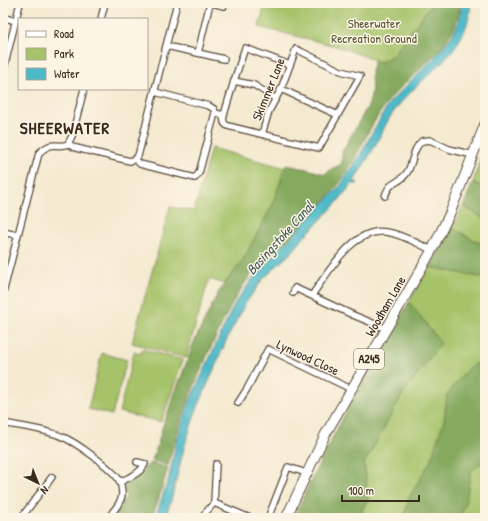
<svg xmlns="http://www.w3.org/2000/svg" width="488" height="521" viewBox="0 0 488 521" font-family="'Patrick Hand',sans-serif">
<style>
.green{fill:#a6c36a;stroke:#707644}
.forest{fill:#84a95e;stroke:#606a3e}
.water{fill:#4db9c9;stroke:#447274}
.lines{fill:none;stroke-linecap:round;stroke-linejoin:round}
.minor-casing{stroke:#574739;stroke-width:8}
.primary-casing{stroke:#574739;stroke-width:11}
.minor{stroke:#fff;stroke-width:5.5}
.primary{stroke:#fff;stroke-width:9}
.labels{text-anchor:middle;stroke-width:3;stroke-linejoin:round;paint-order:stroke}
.shield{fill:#fcf5e5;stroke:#75675a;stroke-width:1}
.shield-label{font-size:12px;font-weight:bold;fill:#3b2a1e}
.park-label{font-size:13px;fill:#5b5835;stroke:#fcf5e5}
.street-label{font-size:13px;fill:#3b2a1e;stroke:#fcf5e5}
.water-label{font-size:14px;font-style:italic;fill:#415c5a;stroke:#fcf5e5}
.district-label{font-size:17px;font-weight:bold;letter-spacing:1px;fill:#3b2a1e;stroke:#fcf5e5}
</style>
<rect width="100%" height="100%" fill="#fcf5e5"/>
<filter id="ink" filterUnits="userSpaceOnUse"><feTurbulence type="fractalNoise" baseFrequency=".025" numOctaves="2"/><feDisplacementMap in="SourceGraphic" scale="8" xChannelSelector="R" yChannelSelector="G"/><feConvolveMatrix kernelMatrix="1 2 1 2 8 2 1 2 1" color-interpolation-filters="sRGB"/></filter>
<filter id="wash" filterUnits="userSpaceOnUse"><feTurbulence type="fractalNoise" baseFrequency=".012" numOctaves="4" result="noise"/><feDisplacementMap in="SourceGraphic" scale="16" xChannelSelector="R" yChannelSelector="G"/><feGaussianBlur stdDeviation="0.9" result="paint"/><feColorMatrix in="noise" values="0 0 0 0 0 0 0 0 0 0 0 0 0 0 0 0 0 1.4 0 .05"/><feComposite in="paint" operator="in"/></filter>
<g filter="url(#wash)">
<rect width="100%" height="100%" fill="#f4ead0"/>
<g class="green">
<path d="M 265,3 L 433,3 L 392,56 L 381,62 L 336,46 L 259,27 Z"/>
<path d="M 211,148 L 286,168 L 272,206 L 243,260 L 224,284 L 209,279 L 186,358 L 132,343 L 170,207 L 194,211 Z"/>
<path d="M 481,157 L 485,158 L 485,188 L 473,182 Z"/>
<path d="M 463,206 L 485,219 L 485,246 L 452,228 Z"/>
<path d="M 430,267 L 485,278 L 485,518 L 358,518 L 368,499 L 364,464 L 402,395 L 440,343 L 409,302 Z"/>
<path d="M 142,349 L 183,360 L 161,422 L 119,412 L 134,352 L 141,354 Z"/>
<path d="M 102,353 L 127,360 L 112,415 L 88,409 Z"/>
</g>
<g class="forest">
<path d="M 433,3 L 460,3 C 459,47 410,72 386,104 C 367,129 357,160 338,185 C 318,211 293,233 271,256 C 246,273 228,310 216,337 C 196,378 179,421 168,466 L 152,460 L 157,447 L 163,425 L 194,342 L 218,293 L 243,260 L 272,206 L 286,165 L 307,169 L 325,174 L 331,169 L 342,164 L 342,152 L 369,104 L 372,91 L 371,71 L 374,60 L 381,62 L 392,56 Z"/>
<path d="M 473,182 L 485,188 L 485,219 L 463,206 Z"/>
<path d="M 452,228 L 485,246 L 485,278 L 430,267 Z"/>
<path d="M 409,302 L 441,343 L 402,395 L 364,464 L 368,499 L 358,518 L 294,518 C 326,443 368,372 409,302 Z"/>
<path d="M 485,359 L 485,460 L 471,471 L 466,501 L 460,518 L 404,518 L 409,498 L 431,460 L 444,420 L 447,395 L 468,368 Z"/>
<path d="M 151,463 L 168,468 L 157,504 L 151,518 L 110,518 L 126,497 L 123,484 Z"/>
</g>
<path class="water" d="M 462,3 L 471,3 C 468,55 423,72 395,110 C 387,120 382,133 376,144 C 369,157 361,169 354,181 L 358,183 L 357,184 L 352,184 L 335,205 L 304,237 L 294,250 L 263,279 L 245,304 L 226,341 L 195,414 L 184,448 L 171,501 L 165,518 L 155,518 L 169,477 L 177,439 L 189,403 L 235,303 L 256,274 L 340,186 L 357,160 L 389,103 L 433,59 L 452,36 L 459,21 Z"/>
</g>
<g filter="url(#ink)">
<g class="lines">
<defs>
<g id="minor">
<path d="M 210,3 L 198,53 L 224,59"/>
<path d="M 212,3 L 224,6"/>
<path d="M 3,17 L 15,21"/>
<path d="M 101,19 L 105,3"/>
<path d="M 166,46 L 198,53"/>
<path d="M 3,72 L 20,3"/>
<path d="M 234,81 L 245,48 L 290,65"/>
<path d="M 281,89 L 338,115"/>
<path d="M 215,113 L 224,115 C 223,120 223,124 228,126 L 319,148 L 360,76 L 341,71 L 296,49 L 281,89 L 269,111 L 262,134"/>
<path d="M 224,115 L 234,81 L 254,85 L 276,99"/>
<path d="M 68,144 L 72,136 L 84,89"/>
<path d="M 135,159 L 140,164 L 195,178 L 199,173 L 215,113 L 214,109 L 209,106 L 155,92"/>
<path d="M 385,196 C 391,179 397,186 406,174 C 414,164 411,150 422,141 L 430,140 L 449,149 L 473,155"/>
<path d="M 3,232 L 17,235"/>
<path d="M 3,293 L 39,153 C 54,139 55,149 68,144 L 76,148 L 130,161 L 135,159 L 138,156 L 177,3"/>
<path d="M 293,293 L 295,288 L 353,315 L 387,329"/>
<path d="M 312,295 C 329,272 353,227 386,232 C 402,234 418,244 432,250"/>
<path d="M 238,403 L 247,389 L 268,349 L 351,389"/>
<path d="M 3,423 C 23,427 45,429 63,437 C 77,443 108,466 117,477 C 121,482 122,488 122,495 C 121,504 113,511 108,518"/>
<path d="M 120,482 C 129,477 140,474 145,464 L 137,462"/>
<path d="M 214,503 L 250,518"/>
<path d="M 21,518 L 52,477"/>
<path d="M 201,518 L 214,503 L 216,464"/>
<path d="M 268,518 L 288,467 L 306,473"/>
</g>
<path id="primary" d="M 286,518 L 325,435 L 432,250 L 450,213 L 485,124"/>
</defs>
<use href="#minor" class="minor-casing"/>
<use href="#primary" class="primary-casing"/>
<use href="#minor" class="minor"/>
<use href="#primary" class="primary"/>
</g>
</g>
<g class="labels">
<rect class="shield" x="354" y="349" width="30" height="20" rx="3"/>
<g class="shield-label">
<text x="369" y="363">A245</text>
</g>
<g class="park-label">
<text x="374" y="28">Sheerwater<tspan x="374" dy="15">Recreation Ground</tspan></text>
</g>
<g class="street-label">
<text transform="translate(268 89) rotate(-68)" y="5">Skimmer Lane</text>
<text transform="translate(385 306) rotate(-60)" y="5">Woodham Lane</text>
<text transform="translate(308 357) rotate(25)" y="5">Lynwood Close</text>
</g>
<g class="water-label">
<text transform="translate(280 238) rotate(-48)" y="5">Basingstoke Canal</text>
</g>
<g class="district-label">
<text x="65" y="134">SHEERWATER</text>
</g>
</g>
<rect width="488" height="521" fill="none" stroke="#fcf5e5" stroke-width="16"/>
<rect x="18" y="18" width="130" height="72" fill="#fcf5e5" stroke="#afa495"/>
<rect x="26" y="31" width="20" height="6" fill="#ffffff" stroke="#afa495"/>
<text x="54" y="38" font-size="12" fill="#3b2a1e">Road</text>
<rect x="26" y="48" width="20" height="12" fill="#a6c36a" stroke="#afa495"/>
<text x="54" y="58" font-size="12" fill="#3b2a1e">Park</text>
<rect x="26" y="68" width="20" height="12" fill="#4db9c9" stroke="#afa495"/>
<text x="54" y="78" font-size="12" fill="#3b2a1e">Water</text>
<g transform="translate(38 483) rotate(137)" stroke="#fcf5e5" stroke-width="3" paint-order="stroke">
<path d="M0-3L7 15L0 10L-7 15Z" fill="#3b2a1e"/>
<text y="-6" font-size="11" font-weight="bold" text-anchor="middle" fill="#3b2a1e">N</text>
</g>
<path d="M342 495v6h77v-6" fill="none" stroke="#3b2a1e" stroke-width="2"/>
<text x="348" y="495" font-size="12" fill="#3b2a1e" stroke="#fcf5e5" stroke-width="3" paint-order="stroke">100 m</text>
</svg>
